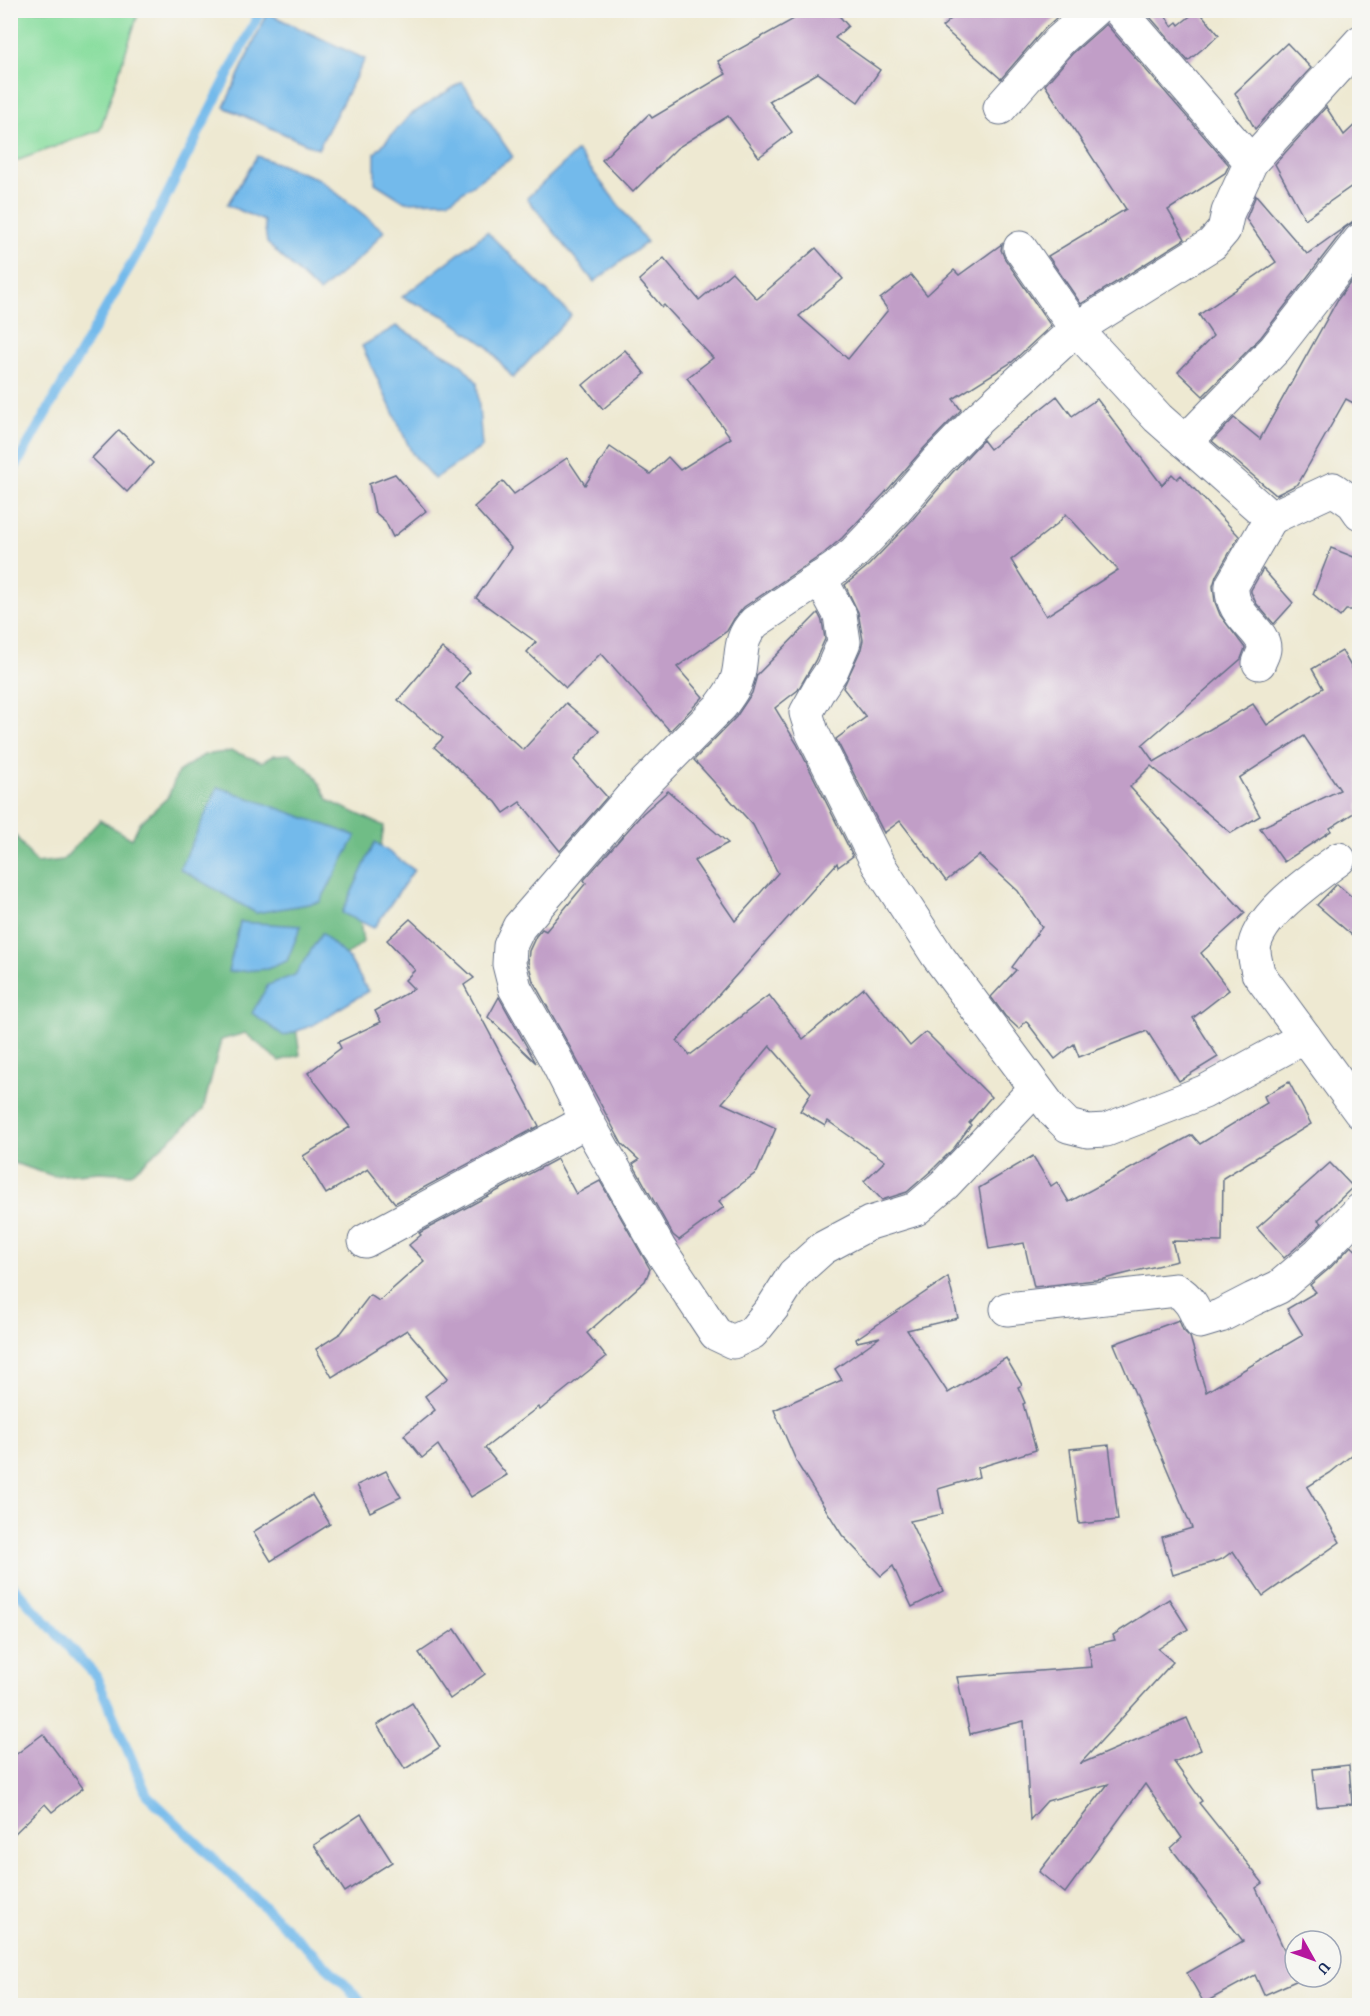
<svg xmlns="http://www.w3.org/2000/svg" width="1370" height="2016" viewBox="0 0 1370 2016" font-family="Alegreya,serif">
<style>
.green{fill:#8bdea0;stroke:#53867f;stroke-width:1.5}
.forest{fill:#70bd86;stroke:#467672;stroke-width:1.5}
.water{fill:#73baeb;stroke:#4774a4;stroke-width:1.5}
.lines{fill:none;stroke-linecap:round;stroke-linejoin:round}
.stream{stroke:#73baeb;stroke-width:10}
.building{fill:#c19ec7;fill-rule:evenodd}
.minor-casing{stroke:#657087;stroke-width:35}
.minor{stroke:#fff;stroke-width:33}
</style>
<rect width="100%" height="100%" fill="#f6f6f2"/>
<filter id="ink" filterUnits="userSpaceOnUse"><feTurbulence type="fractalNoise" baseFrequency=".0167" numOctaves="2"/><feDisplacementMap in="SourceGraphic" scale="12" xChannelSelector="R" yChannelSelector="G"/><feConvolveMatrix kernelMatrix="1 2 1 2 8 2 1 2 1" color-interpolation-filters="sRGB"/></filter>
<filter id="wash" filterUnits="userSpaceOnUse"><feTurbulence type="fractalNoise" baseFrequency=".008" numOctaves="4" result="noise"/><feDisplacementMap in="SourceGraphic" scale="24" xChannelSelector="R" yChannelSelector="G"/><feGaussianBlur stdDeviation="1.35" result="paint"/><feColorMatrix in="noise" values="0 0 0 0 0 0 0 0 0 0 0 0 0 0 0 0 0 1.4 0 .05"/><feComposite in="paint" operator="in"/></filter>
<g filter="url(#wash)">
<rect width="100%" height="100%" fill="#eee9d2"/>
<path class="green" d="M 11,10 L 139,11 L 100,130 L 11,163 Z"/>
<path class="forest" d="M 232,751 L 262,762 L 274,755 L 291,754 L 314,774 L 329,801 L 384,826 L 378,865 L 357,899 L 363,942 L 292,1001 L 300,1055 L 279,1061 L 245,1033 L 221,1040 L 203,1110 L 131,1174 L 100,1172 L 53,1176 L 11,1162 L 10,837 L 15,835 L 36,863 L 63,860 L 100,820 L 132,839 L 139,824 L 168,797 L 178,772 L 204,755 Z"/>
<g class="water">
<path d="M 267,13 L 365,59 L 318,149 L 224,107 Z"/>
<path d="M 462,82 L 513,157 L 449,201 L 405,202 L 375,183 L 375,153 L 410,115 Z"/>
<path d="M 577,151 L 647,242 L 594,282 L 527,198 Z"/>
<path d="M 257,156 L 319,179 L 384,231 L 363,255 L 319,292 L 267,243 L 264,221 L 227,205 Z"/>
<path d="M 487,232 L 571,315 L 513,378 L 487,346 L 444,316 L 402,297 Z"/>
<path d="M 396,326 L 460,363 L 477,382 L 482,447 L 434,479 L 412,453 L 362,346 Z"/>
<path d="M 218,787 L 356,836 L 320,902 L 256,913 L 180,869 Z"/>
<path d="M 375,842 L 414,870 L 374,928 L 342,913 Z"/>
<path d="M 240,922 L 301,926 L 287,961 L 267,969 L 228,972 Z"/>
<path d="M 322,933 L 350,960 L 368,991 L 313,1025 L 284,1036 L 252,1013 L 268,985 L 295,975 Z"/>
</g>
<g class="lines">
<g class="stream">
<path d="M 10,476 L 138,252 L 261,10"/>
<path d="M 10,1583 L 96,1676 L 147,1795 L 348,1987 L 363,2006"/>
</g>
</g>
<g id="blocks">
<g class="building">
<path d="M 803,10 L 834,10 L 848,26 L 835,38 L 880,70 L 858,102 L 818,73 L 769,101 L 792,132 L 759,157 L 728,116 L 677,148 L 633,192 L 602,160 L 649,114 L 652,118 L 726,74 L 718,61 L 794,19 Z"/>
<path d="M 961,10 L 1065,10 L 1045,28 L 1001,79 L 942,27 Z"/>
<path d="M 1144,10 L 1162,10 L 1172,26 L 1177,22 L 1179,25 L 1198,10 L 1219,35 L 1188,61 Z"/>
<path d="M 1106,24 L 1229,165 L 1225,173 L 1168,210 L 1185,239 L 1081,304 L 1048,256 L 1126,209 L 1045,85 L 1072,54 Z"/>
<path d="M 1287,43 L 1311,68 L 1255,129 L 1235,93 Z"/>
<path d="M 1326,107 L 1344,135 L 1359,121 L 1359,181 L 1305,219 L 1275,164 Z"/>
<path d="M 1256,195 L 1307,254 L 1359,217 L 1359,222 L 1352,223 L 1345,228 L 1261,337 L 1203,396 L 1178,372 L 1213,336 L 1199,315 L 1276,262 L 1246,219 Z"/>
<path d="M 1002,244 L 1001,250 L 1005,259 L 1051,326 L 1012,362 L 953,399 L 961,410 L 924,448 L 884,494 L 842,538 L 823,554 L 744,607 L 734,619 L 727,631 L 677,667 L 703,697 L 670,731 L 601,653 L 566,688 L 527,652 L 536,642 L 476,598 L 511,548 L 474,507 L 503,481 L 514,494 L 567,458 L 585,485 L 610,447 L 650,474 L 668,457 L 680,470 L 731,438 L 687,378 L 713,358 L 664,305 L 662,307 L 639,280 L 664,258 L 699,300 L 732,272 L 757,299 L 816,248 L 843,279 L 799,316 L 848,359 L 888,310 L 880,299 L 911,275 L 927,295 L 954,270 L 959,275 Z"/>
<path d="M 1359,271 L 1359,406 L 1346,399 L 1298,484 L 1276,495 L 1212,441 L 1234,418 L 1260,439 L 1338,299 Z"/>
<path d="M 625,350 L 645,374 L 603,409 L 583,385 Z"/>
<path d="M 1057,396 L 1072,416 L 1097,399 L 1162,485 L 1172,474 L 1177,479 L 1181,475 L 1239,536 L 1216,576 L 1213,586 L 1215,602 L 1220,615 L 1245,648 L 1241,659 L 1142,745 L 1154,762 L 1253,704 L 1267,725 L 1323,688 L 1312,669 L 1342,651 L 1359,680 L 1359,818 L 1355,812 L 1330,828 L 1331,831 L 1284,862 L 1260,828 L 1340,790 L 1304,736 L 1239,778 L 1260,816 L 1231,833 L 1151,766 L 1130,787 L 1245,913 L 1201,953 L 1229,990 L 1193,1018 L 1218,1057 L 1179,1081 L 1147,1031 L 1079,1057 L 1074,1044 L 1055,1059 L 1026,1021 L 1019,1029 L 1005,1016 L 991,997 L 1016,970 L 1012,967 L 1042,927 L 1018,891 L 979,855 L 946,881 L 900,821 L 884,833 L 836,739 L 866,717 L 843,688 L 861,649 L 863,640 L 858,612 L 845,585 L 869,565 L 912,520 L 951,474 L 983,440 L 990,449 ZM 1066,514 L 1118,570 L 1046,616 L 1011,560 L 1057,524 Z"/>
<path d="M 119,430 L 153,463 L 127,492 L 92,458 Z"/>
<path d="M 395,474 L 426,511 L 393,537 L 385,521 L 375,512 L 369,484 Z"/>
<path d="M 1331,548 L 1359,559 L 1359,583 L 1353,599 L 1353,610 L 1346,610 L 1340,617 L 1313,594 Z"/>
<path d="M 1263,569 L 1293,603 L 1274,624 L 1256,603 L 1251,592 L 1251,590 Z"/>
<path d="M 818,613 L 822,621 L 825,639 L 815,661 L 798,690 L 775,708 L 797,744 L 853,856 L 838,867 L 837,863 L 677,1041 L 690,1055 L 769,995 L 803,1039 L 864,988 L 910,1046 L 926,1032 L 991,1097 L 969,1123 L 971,1125 L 954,1148 L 932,1170 L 907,1192 L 882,1200 L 864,1181 L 885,1161 L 828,1121 L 825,1126 L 800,1111 L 811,1093 L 770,1046 L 722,1103 L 776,1128 L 757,1172 L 719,1201 L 724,1207 L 679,1240 L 673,1235 L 633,1164 L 639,1160 L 622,1144 L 570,1047 L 533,981 L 528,962 L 529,951 L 536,936 L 542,929 L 546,931 L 586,883 L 584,880 L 643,813 L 668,791 L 728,843 L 694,861 L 735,921 L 778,873 L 753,825 L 694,760 L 736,717 L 752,693 L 757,675 Z"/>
<path d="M 442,648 L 470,672 L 456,688 L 523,750 L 566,703 L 599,731 L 574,760 L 607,797 L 560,851 L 520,802 L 504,813 L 496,802 L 434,747 L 443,738 L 398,700 Z"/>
<path d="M 1337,884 L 1359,903 L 1359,941 L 1317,905 Z"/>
<path d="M 410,919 L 474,978 L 464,985 L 539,1126 L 395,1203 L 368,1169 L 326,1194 L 303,1156 L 350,1127 L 308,1073 L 341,1048 L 338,1042 L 381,1022 L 375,1011 L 414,989 L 405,980 L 415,970 L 387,940 Z"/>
<path d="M 499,997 L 536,1063 L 488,1017 Z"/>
<path d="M 1289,1082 L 1311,1124 L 1223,1178 L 1222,1242 L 1172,1241 L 1177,1261 L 1104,1279 L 1034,1287 L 1024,1243 L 989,1249 L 979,1188 L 1033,1156 L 1051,1186 L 1057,1182 L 1069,1202 L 1192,1135 L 1200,1144 L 1267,1103 L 1264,1096 Z"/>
<path d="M 557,1159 L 576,1194 L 600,1181 L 650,1269 L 645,1281 L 587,1333 L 606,1357 L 540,1410 L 538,1407 L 485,1448 L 507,1475 L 471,1497 L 438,1445 L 422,1458 L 404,1435 L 435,1410 L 425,1396 L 448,1378 L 407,1330 L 332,1377 L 316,1349 L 341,1333 L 370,1295 L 379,1301 L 424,1261 L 409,1245 L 421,1235 L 419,1233 Z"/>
<path d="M 1330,1163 L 1353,1187 L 1318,1220 L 1322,1223 L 1306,1239 L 1284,1258 L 1257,1228 Z"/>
<path d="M 1351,1246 L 1359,1253 L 1359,1449 L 1330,1473 L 1307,1487 L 1340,1542 L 1263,1596 L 1233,1551 L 1222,1559 L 1173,1575 L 1162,1537 L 1192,1528 L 1114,1344 L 1179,1320 L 1183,1330 L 1190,1337 L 1206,1392 L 1303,1335 L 1287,1309 L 1316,1292 L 1310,1285 L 1331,1267 Z"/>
<path d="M 948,1277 L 958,1318 L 907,1330 L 948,1393 L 1006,1358 L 1022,1385 L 1018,1387 L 1025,1403 L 1023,1404 L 1036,1450 L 977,1468 L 979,1477 L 938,1489 L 943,1514 L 910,1521 L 943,1591 L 912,1607 L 893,1566 L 881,1576 L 842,1535 L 798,1465 L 774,1410 L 842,1380 L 835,1369 L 880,1337 L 857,1342 L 856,1339 Z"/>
<path d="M 1109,1445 L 1118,1520 L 1079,1524 L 1070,1449 Z"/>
<path d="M 386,1471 L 401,1497 L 370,1512 L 357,1485 Z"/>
<path d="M 312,1495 L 330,1524 L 271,1561 L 253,1532 Z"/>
<path d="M 1169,1599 L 1188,1629 L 1158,1649 L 1173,1662 L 1080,1764 L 1187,1718 L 1201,1750 L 1174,1762 L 1202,1801 L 1199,1803 L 1263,1883 L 1256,1888 L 1298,1980 L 1264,1995 L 1255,1975 L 1204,2003 L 1187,1973 L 1243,1941 L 1171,1848 L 1182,1838 L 1145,1784 L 1065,1893 L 1039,1872 L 1108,1784 L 1047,1801 L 1030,1820 L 1024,1721 L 970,1734 L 957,1677 L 1092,1667 L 1088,1646 L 1115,1640 L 1113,1635 Z"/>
<path d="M 455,1629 L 485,1674 L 450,1699 L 419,1653 Z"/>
<path d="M 412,1703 L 440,1747 L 405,1769 L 377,1725 Z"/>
<path d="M 43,1734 L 83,1788 L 52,1812 L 45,1804 L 10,1838 L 10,1759 Z"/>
<path d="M 1349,1765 L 1352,1804 L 1317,1807 L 1313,1769 Z"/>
<path d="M 361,1814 L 392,1862 L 345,1892 L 314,1845 Z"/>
</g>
</g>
</g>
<g filter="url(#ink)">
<use href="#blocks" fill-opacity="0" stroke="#657087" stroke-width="1.5"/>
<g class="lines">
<defs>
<g id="minor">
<path d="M 1119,10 L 1251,162"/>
<path d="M 1360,42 L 1251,162 L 1228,212 L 1224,230 L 1212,244 L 1076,329 L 1158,418 L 1271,518 L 1333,489 L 1353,503 L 1360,513"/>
<path d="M 1000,108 L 1059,41 L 1094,10"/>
<path d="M 1020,248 L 1076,329 L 979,418 L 937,461 L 898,507 L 855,552 L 834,569 L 755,622 C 738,639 743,654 738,676 C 735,688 728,696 721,706 L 633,795 L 519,927 L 510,946 L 509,964 L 515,988 L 554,1056 L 587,1121 L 659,1248 L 716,1334 L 733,1342 L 752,1333 L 773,1307 L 794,1274 L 823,1248 L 870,1223 L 916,1209 L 945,1184 L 1035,1089"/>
<path d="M 1185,442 L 1275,349 L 1360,240"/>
<path d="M 820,578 L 840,615 L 844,642 L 832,670 L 820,688 L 806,713 L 812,732 L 878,864 L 937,955 L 1053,1111 L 1068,1126 L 1088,1131 L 1106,1130 L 1204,1092 L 1305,1037"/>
<path d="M 1259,663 C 1260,659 1264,653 1264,649 C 1265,629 1229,617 1232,585 L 1271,518"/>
<path d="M 1339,859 C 1315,877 1256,916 1254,950 C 1254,957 1257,966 1258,973 L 1360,1112"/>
<path d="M 365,1241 L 587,1121"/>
<path d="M 1007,1309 L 1176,1290 C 1190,1298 1194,1308 1200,1322 L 1220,1316 L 1253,1299 L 1279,1287 L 1319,1253 L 1360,1210"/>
</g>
</defs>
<use href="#minor" class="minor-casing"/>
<use href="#minor" class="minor"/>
</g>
</g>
<rect width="1370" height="2016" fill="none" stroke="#f6f6f2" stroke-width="36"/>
<g transform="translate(1313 1959) rotate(130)"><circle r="28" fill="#f6f6f2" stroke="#9ea6b7" stroke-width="1.5"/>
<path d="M0-4.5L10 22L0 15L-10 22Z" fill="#b5179e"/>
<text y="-9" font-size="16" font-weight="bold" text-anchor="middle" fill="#1b2f5e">U</text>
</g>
</svg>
